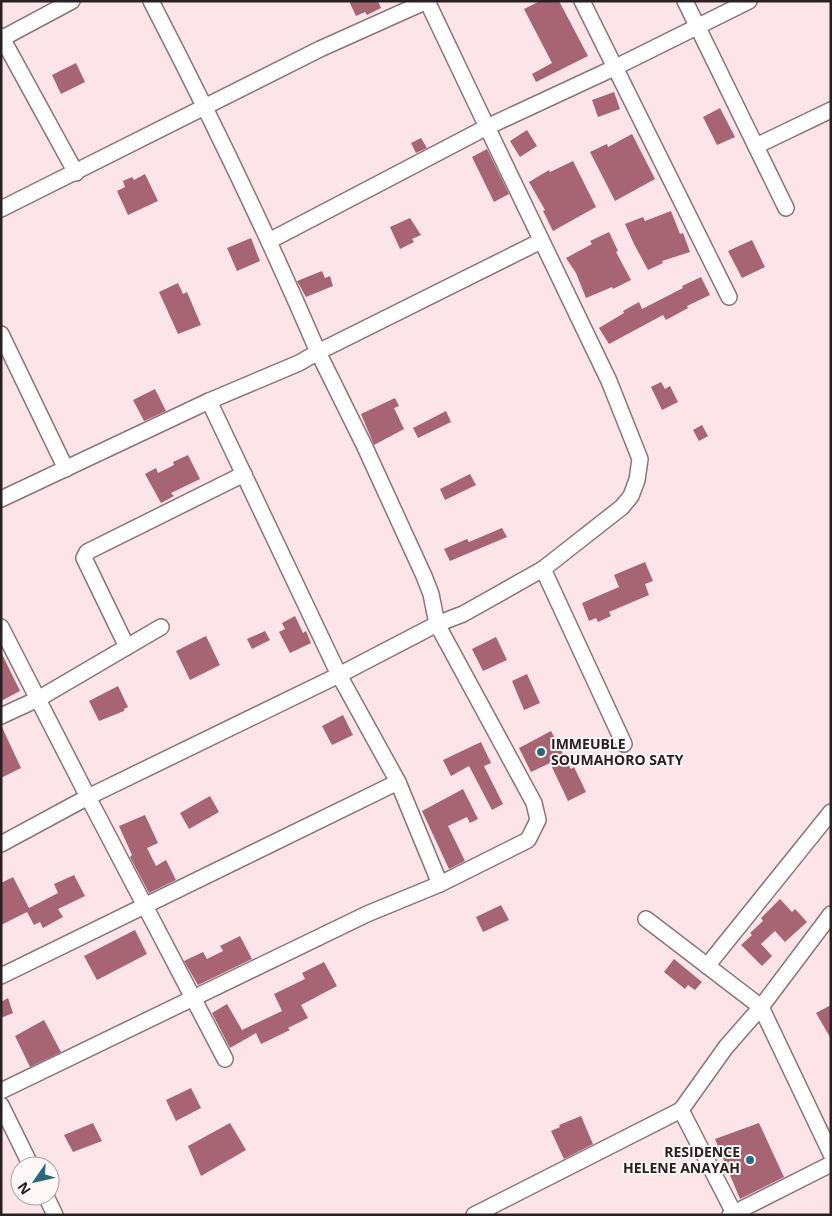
<svg xmlns="http://www.w3.org/2000/svg" width="832" height="1216" viewBox="0 0 832 1216" font-family="'Open Sans',sans-serif">
<style>
.building{fill:#a76473}
.lines{fill:none;stroke-linecap:round;stroke-linejoin:round}
.minor-casing{stroke:#8c7378;stroke-width:18}
.minor{stroke:#fff;stroke-width:15}
.poi-dot{fill:#286a7d;stroke:#fdf7f8;stroke-width:2}
.labels{text-anchor:middle;stroke-width:4;stroke-linejoin:round;paint-order:stroke}
.poi-label{font-size:14px;font-weight:bold;fill:#2a2022;stroke:#fdf7f8;text-anchor:start}
</style>
<rect width="100%" height="100%" fill="#fce4e8"/>
<g class="building">
<path d="M 349,1 L 378,1 L 381,8 L 367,15 L 365,12 L 356,16 Z"/>
<path d="M 540,1 L 559,1 L 588,56 L 536,82 L 532,74 L 552,63 L 524,9 Z"/>
<path d="M 76,63 L 85,82 L 61,94 L 52,75 Z"/>
<path d="M 614,92 L 620,109 L 598,117 L 592,100 Z"/>
<path d="M 720,108 L 735,137 L 717,145 L 703,117 Z"/>
<path d="M 527,130 L 537,146 L 520,157 L 510,141 Z"/>
<path d="M 632,134 L 655,179 L 615,201 L 590,152 L 607,144 L 608,147 Z"/>
<path d="M 421,138 L 427,148 L 416,153 L 411,143 Z"/>
<path d="M 487,149 L 509,194 L 494,202 L 472,157 Z"/>
<path d="M 573,161 L 596,207 L 553,231 L 543,211 L 545,210 L 529,182 L 549,170 L 550,172 Z"/>
<path d="M 145,174 L 158,201 L 128,215 L 117,191 L 125,187 L 123,181 L 132,177 L 134,180 Z"/>
<path d="M 671,211 L 680,234 L 683,233 L 690,252 L 662,261 L 663,263 L 648,270 L 634,244 L 625,224 L 643,217 L 645,221 Z"/>
<path d="M 410,218 L 421,235 L 412,239 L 414,242 L 400,249 L 390,227 Z"/>
<path d="M 609,232 L 618,251 L 616,252 L 631,280 L 613,289 L 612,287 L 586,298 L 576,273 L 566,258 L 592,244 L 590,241 Z"/>
<path d="M 251,238 L 260,261 L 237,271 L 227,248 Z"/>
<path d="M 752,240 L 765,267 L 742,278 L 728,251 Z"/>
<path d="M 322,271 L 325,278 L 330,276 L 333,286 L 306,297 L 297,281 Z"/>
<path d="M 701,277 L 710,295 L 687,306 L 688,308 L 666,320 L 663,315 L 609,344 L 599,328 L 624,313 L 623,311 L 639,302 L 642,309 L 683,288 L 682,286 Z"/>
<path d="M 178,283 L 183,294 L 187,292 L 201,325 L 178,334 L 159,292 Z"/>
<path d="M 661,382 L 665,389 L 670,386 L 678,402 L 662,410 L 651,387 Z"/>
<path d="M 155,389 L 166,411 L 144,421 L 133,400 Z"/>
<path d="M 395,398 L 399,406 L 394,408 L 404,429 L 374,445 L 361,414 Z"/>
<path d="M 446,411 L 451,422 L 418,438 L 413,428 Z"/>
<path d="M 702,425 L 708,436 L 699,441 L 693,430 Z"/>
<path d="M 188,455 L 200,479 L 171,493 L 174,496 L 161,503 L 145,474 L 156,468 L 158,473 L 174,465 L 173,462 Z"/>
<path d="M 470,474 L 476,485 L 445,500 L 440,489 Z"/>
<path d="M 502,528 L 507,537 L 450,561 L 444,549 L 467,539 L 469,542 Z"/>
<path d="M 645,562 L 653,581 L 645,584 L 649,595 L 609,612 L 611,616 L 598,622 L 596,618 L 589,621 L 582,603 L 619,587 L 614,575 Z"/>
<path d="M 295,616 L 303,633 L 306,631 L 311,643 L 290,653 L 279,632 L 285,629 L 282,623 Z"/>
<path d="M 265,631 L 270,640 L 252,649 L 247,639 Z"/>
<path d="M 206,636 L 220,665 L 190,680 L 176,651 Z"/>
<path d="M 496,637 L 507,660 L 483,671 L 472,649 Z"/>
<path d="M 1,652 L 20,691 L 1,701 Z"/>
<path d="M 527,674 L 540,703 L 524,710 L 512,681 Z"/>
<path d="M 118,686 L 128,707 L 124,709 L 124,711 L 99,721 L 89,701 Z"/>
<path d="M 343,715 L 353,735 L 332,745 L 322,726 Z"/>
<path d="M 1,725 L 21,768 L 1,778 Z"/>
<path d="M 551,731 L 571,769 L 574,767 L 586,792 L 568,801 L 550,763 L 531,772 L 519,748 Z"/>
<path d="M 481,742 L 491,763 L 484,766 L 503,804 L 492,810 L 469,766 L 451,776 L 443,760 Z"/>
<path d="M 463,789 L 478,819 L 470,823 L 467,817 L 448,826 L 465,861 L 449,869 L 422,811 Z"/>
<path d="M 210,796 L 219,812 L 189,829 L 180,813 Z"/>
<path d="M 145,815 L 158,843 L 147,848 L 156,866 L 166,860 L 176,880 L 149,893 L 130,857 L 132,855 L 119,826 Z"/>
<path d="M 74,875 L 85,896 L 58,909 L 63,917 L 43,928 L 40,922 L 34,925 L 27,912 L 1,925 L 1,883 L 13,877 L 29,908 L 58,893 L 54,884 Z"/>
<path d="M 780,899 L 792,912 L 795,909 L 807,922 L 785,942 L 775,931 L 761,944 L 772,956 L 762,966 L 741,945 L 752,935 L 750,933 L 763,921 L 761,918 Z"/>
<path d="M 501,905 L 509,920 L 483,932 L 476,917 Z"/>
<path d="M 135,930 L 147,954 L 97,980 L 84,956 Z"/>
<path d="M 240,936 L 252,959 L 198,985 L 184,961 L 203,952 L 207,959 L 223,951 L 220,946 Z"/>
<path d="M 674,959 L 702,982 L 695,990 L 688,985 L 685,989 L 664,972 Z"/>
<path d="M 324,962 L 337,986 L 301,1005 L 308,1018 L 288,1028 L 290,1030 L 261,1044 L 256,1033 L 230,1048 L 212,1013 L 227,1004 L 242,1030 L 282,1011 L 274,994 L 305,979 L 302,973 Z"/>
<path d="M 8,998 L 13,1013 L 1,1018 L 1,1002 Z"/>
<path d="M 831,1005 L 831,1039 L 816,1013 Z"/>
<path d="M 44,1020 L 61,1052 L 30,1067 L 15,1036 Z"/>
<path d="M 191,1088 L 201,1108 L 176,1121 L 166,1100 Z"/>
<path d="M 581,1116 L 593,1144 L 564,1159 L 551,1131 L 560,1127 L 559,1125 Z"/>
<path d="M 93,1123 L 102,1141 L 73,1152 L 64,1135 Z"/>
<path d="M 230,1123 L 246,1150 L 201,1176 L 188,1146 Z"/>
<path d="M 759,1123 L 784,1177 L 740,1199 L 715,1139 Z"/>
</g>
<g class="lines">
<defs>
<g id="minor">
<path d="M 582,1 L 729,297"/>
<path d="M 685,1 L 786,208"/>
<path d="M 1,36 L 76,173"/>
<path d="M 1,39 L 72,1"/>
<path d="M 756,146 L 831,110"/>
<path d="M 1,209 L 320,49 L 427,1"/>
<path d="M 269,241 L 487,127 L 427,1"/>
<path d="M 1,334 L 66,469"/>
<path d="M 209,401 L 339,675 L 398,782 L 440,884"/>
<path d="M 1,499 L 209,401 L 299,363 L 318,352 C 267,233 211,117 151,1"/>
<path d="M 543,569 L 624,744"/>
<path d="M 1,627 L 88,797 L 225,1059"/>
<path d="M 127,647 L 84,558 L 87,552 L 244,474"/>
<path d="M 1,716 L 38,699 L 161,627"/>
<path d="M 1,844 L 88,797 L 339,675 L 437,624 L 463,614 L 543,569 L 622,507 L 631,496 L 637,480 L 640,459 L 609,381 L 487,127 L 616,67 L 749,1"/>
<path d="M 646,919 L 761,1007 L 831,1154"/>
<path d="M 707,966 L 831,812"/>
<path d="M 1,976 L 398,782"/>
<path d="M 1,1091 L 367,914 L 440,884 L 528,840 L 538,820 L 534,803 L 437,624 L 431,594 L 424,576 L 364,445 L 318,352 L 541,241"/>
<path d="M 1,1105 L 31,1166"/>
<path d="M 681,1110 L 735,1215"/>
<path d="M 46,1196 L 55,1215"/>
<path d="M 474,1215 L 681,1110 L 726,1047 L 761,1007 L 831,914"/>
<path d="M 730,1215 L 831,1164"/>
</g>
</defs>
<use href="#minor" class="minor-casing"/>
<use href="#minor" class="minor"/>
</g>
<g class="poi-dot">
<circle cx="541" cy="752" r="5"/>
<circle cx="750" cy="1160" r="5"/>
</g>
<g class="labels">
<g class="poi-label">
<text x="551" y="749">IMMEUBLE<tspan x="551" dy="16">SOUMAHORO SATY</tspan></text>
<text x="740" y="1157" text-anchor="end">RESIDENCE<tspan x="740" dy="16">HELENE ANAYAH</tspan></text>
</g>
</g>
<rect width="832" height="1216" fill="none" stroke="#2a2022" stroke-width="5"/>
<g transform="translate(35 1181) rotate(236)"><circle r="24" fill="#fdf7f8" stroke="#a9a1a2"/>
<path d="M0-4L9 19L0 12L-9 19Z" fill="#286a7d"/>
<text y="-8" font-size="14" font-weight="bold" text-anchor="middle" fill="#2a2022">N</text>
</g>
</svg>
